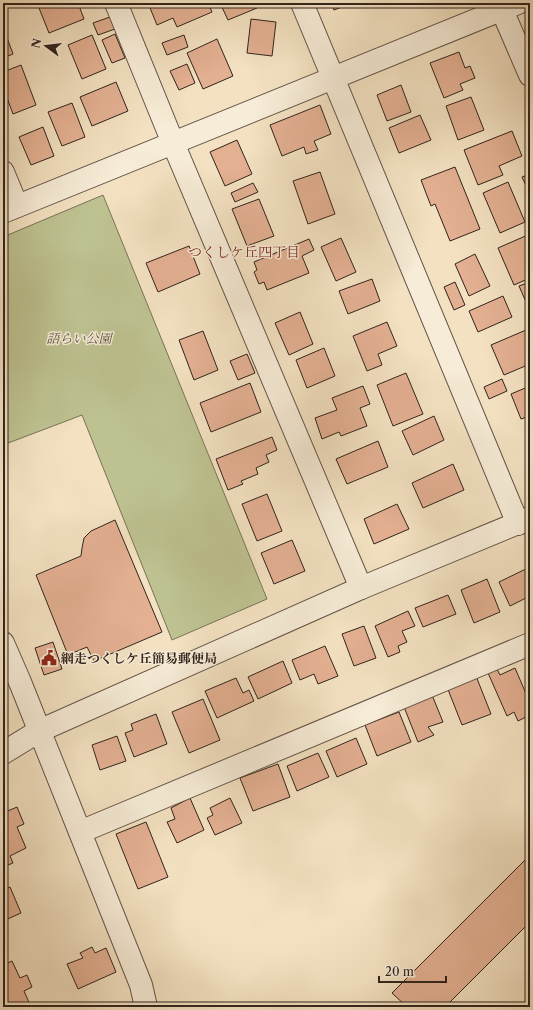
<svg xmlns="http://www.w3.org/2000/svg" width="533" height="1010" viewBox="0 0 533 1010" font-family="'Libre Caslon Text','Noto Serif JP',serif">
<style>
.green{fill:#bec291;stroke:#787357}
.building{fill:#e3b092;stroke:#31241d}
.lines{fill:none;stroke-linecap:round;stroke-linejoin:round}
.minor-casing{stroke:#625346;stroke-width:24}
.minor{stroke:#f7ecd7;stroke-width:22}
.labels{text-anchor:middle;stroke-width:3;stroke-linejoin:round;paint-order:stroke}
.park-label{font-size:13px;font-style:italic;fill:#5b5340;stroke:#f7ecd7}
.poi-label{font-size:13px;font-weight:bold;fill:#31241d;stroke:#f7ecd7;text-anchor:start}
.neighbourhood-label{font-size:14px;fill:#7a1f14;stroke:#f7ecd7}
</style>
<rect width="100%" height="100%" fill="#f3e1c1"/>
<filter id="stains"><feTurbulence type="fractalNoise" baseFrequency=".005" numOctaves="4"/><feColorMatrix values="0 0 0 0 .2 0 0 0 0 .09 0 0 0 0 .02 0 0 0 .5 -.17"/></filter>
<radialGradient id="worn" r=".72"><stop offset=".6" stop-color="#630" stop-opacity="0"/><stop offset="1" stop-color="#630" stop-opacity=".3"/></radialGradient>
<path class="green" d="M 103,195 L 267,599 L 172,640 L 82,415 L 3,445 L 3,237 Z"/>
<g class="building">
<path d="M 53,3 L 78,3 L 84,19 L 49,33 L 39,8 Z"/>
<path d="M 148,3 L 208,3 L 212,12 L 177,27 L 173,18 L 157,25 Z"/>
<path d="M 220,3 L 255,3 L 257,8 L 228,20 Z"/>
<path d="M 331,3 L 352,3 L 334,10 Z"/>
<path d="M 110,17 L 115,29 L 98,35 L 93,23 Z"/>
<path d="M 251,19 L 276,22 L 272,56 L 247,53 Z"/>
<path d="M 3,27 L 13,54 L 3,58 Z"/>
<path d="M 115,34 L 125,58 L 112,63 L 102,40 Z"/>
<path d="M 92,35 L 106,69 L 82,79 L 68,45 Z"/>
<path d="M 184,35 L 188,47 L 167,55 L 162,43 Z"/>
<path d="M 217,39 L 233,76 L 203,89 L 187,53 Z"/>
<path d="M 459,52 L 465,68 L 470,66 L 475,78 L 460,84 L 463,90 L 444,98 L 430,63 Z"/>
<path d="M 187,64 L 195,83 L 179,90 L 170,71 Z"/>
<path d="M 21,65 L 36,105 L 13,114 L 3,87 L 3,72 Z"/>
<path d="M 116,82 L 128,111 L 92,126 L 80,97 Z"/>
<path d="M 401,85 L 411,112 L 387,121 L 377,95 Z"/>
<path d="M 471,97 L 484,130 L 458,140 L 446,106 Z"/>
<path d="M 72,103 L 85,137 L 62,146 L 48,112 Z"/>
<path d="M 320,105 L 331,134 L 314,141 L 318,150 L 306,154 L 304,147 L 282,156 L 270,125 Z"/>
<path d="M 420,115 L 431,140 L 399,153 L 389,128 Z"/>
<path d="M 43,127 L 54,156 L 31,165 L 19,137 Z"/>
<path d="M 512,131 L 522,156 L 499,166 L 503,175 L 478,185 L 464,150 Z"/>
<path d="M 237,140 L 252,174 L 225,186 L 210,152 Z"/>
<path d="M 455,167 L 480,229 L 450,241 L 435,204 L 431,206 L 421,180 Z"/>
<path d="M 320,172 L 335,214 L 308,224 L 293,181 Z"/>
<path d="M 530,174 L 530,189 L 528,190 L 522,177 Z"/>
<path d="M 508,182 L 525,222 L 500,233 L 483,193 Z"/>
<path d="M 253,183 L 258,192 L 235,202 L 231,193 Z"/>
<path d="M 259,199 L 274,236 L 247,246 L 232,209 Z"/>
<path d="M 530,234 L 530,278 L 514,285 L 498,248 Z"/>
<path d="M 341,238 L 356,272 L 336,281 L 321,247 Z"/>
<path d="M 309,239 L 314,250 L 302,256 L 309,273 L 267,290 L 264,282 L 259,284 L 254,272 L 257,270 L 254,262 Z"/>
<path d="M 189,246 L 200,274 L 158,292 L 146,263 Z"/>
<path d="M 475,254 L 490,286 L 469,296 L 455,264 Z"/>
<path d="M 372,279 L 380,301 L 348,314 L 339,291 Z"/>
<path d="M 455,282 L 465,305 L 454,310 L 444,287 Z"/>
<path d="M 530,282 L 530,311 L 519,286 Z"/>
<path d="M 503,296 L 512,317 L 478,332 L 469,311 Z"/>
<path d="M 300,312 L 313,344 L 289,355 L 275,323 Z"/>
<path d="M 387,322 L 397,346 L 378,354 L 382,365 L 367,371 L 353,336 Z"/>
<path d="M 526,330 L 530,340 L 530,364 L 504,375 L 491,345 Z"/>
<path d="M 203,331 L 218,370 L 194,380 L 179,340 Z"/>
<path d="M 324,348 L 335,376 L 307,388 L 296,360 Z"/>
<path d="M 247,354 L 255,373 L 238,380 L 230,361 Z"/>
<path d="M 406,373 L 423,414 L 393,426 L 377,385 Z"/>
<path d="M 502,379 L 507,391 L 489,399 L 484,387 Z"/>
<path d="M 250,383 L 261,412 L 211,432 L 200,403 Z"/>
<path d="M 363,386 L 370,404 L 360,408 L 367,426 L 341,436 L 339,432 L 322,439 L 315,418 L 337,410 L 332,398 Z"/>
<path d="M 530,386 L 530,416 L 521,419 L 511,394 Z"/>
<path d="M 434,416 L 444,440 L 413,455 L 402,431 Z"/>
<path d="M 272,437 L 277,450 L 266,455 L 269,462 L 256,468 L 258,474 L 241,481 L 243,484 L 228,490 L 216,459 Z"/>
<path d="M 378,441 L 388,467 L 347,484 L 336,459 Z"/>
<path d="M 453,464 L 464,490 L 423,508 L 412,483 Z"/>
<path d="M 267,494 L 282,531 L 257,541 L 242,504 Z"/>
<path d="M 397,504 L 409,529 L 374,544 L 364,519 Z"/>
<path d="M 115,520 L 162,632 L 94,661 L 87,647 L 68,655 L 36,575 L 81,556 L 82,548 L 84,538 L 91,531 Z"/>
<path d="M 292,540 L 305,571 L 274,584 L 261,553 Z"/>
<path d="M 530,567 L 530,596 L 510,606 L 499,582 Z"/>
<path d="M 487,579 L 500,612 L 474,623 L 461,590 Z"/>
<path d="M 448,595 L 456,614 L 423,627 L 415,608 Z"/>
<path d="M 408,611 L 415,626 L 402,631 L 407,642 L 398,646 L 400,652 L 388,657 L 375,626 Z"/>
<path d="M 364,626 L 376,658 L 354,666 L 342,634 Z"/>
<path d="M 53,642 L 62,669 L 44,675 L 35,648 Z"/>
<path d="M 325,646 L 338,676 L 318,684 L 314,674 L 300,680 L 292,660 Z"/>
<path d="M 283,661 L 292,683 L 258,699 L 248,677 Z"/>
<path d="M 515,668 L 530,703 L 530,715 L 518,721 L 514,712 L 507,716 L 488,673 L 497,669 L 500,675 Z"/>
<path d="M 476,676 L 491,714 L 462,725 L 447,687 Z"/>
<path d="M 236,678 L 243,693 L 249,690 L 254,701 L 217,718 L 205,691 Z"/>
<path d="M 432,695 L 443,722 L 428,727 L 434,735 L 418,742 L 404,707 Z"/>
<path d="M 203,699 L 220,740 L 189,753 L 172,712 Z"/>
<path d="M 399,712 L 411,742 L 377,756 L 365,725 Z"/>
<path d="M 156,714 L 167,744 L 134,757 L 125,733 L 133,730 L 131,724 Z"/>
<path d="M 117,736 L 126,761 L 100,770 L 92,745 Z"/>
<path d="M 356,738 L 367,764 L 337,777 L 326,751 Z"/>
<path d="M 318,753 L 329,777 L 297,791 L 287,766 Z"/>
<path d="M 278,764 L 290,797 L 253,811 L 240,778 Z"/>
<path d="M 190,798 L 204,830 L 177,843 L 167,822 L 175,819 L 171,808 Z"/>
<path d="M 230,798 L 242,823 L 215,835 L 207,818 L 213,815 L 210,808 Z"/>
<path d="M 17,807 L 24,824 L 17,827 L 26,848 L 10,856 L 13,863 L 3,867 L 3,813 Z"/>
<path d="M 146,822 L 168,877 L 138,889 L 116,834 Z"/>
<path d="M 530,855 L 530,922 L 445,1007 L 407,1007 L 392,993 Z"/>
<path d="M 10,887 L 21,913 L 3,921 L 3,890 Z"/>
<path d="M 92,947 L 95,953 L 106,948 L 116,972 L 78,989 L 67,964 L 83,958 L 80,953 Z"/>
<path d="M 12,961 L 20,978 L 27,975 L 32,987 L 24,991 L 31,1007 L 3,1007 L 3,965 Z"/>
</g>
<g class="lines">
<defs>
<g id="minor">
<path d="M 116,3 L 173,143 L 361,588"/>
<path d="M 302,3 L 518,524"/>
<path d="M 499,3 L 530,75"/>
<path d="M 3,172 L 17,206"/>
<path d="M 3,212 L 518,3"/>
<path d="M 3,643 L 20,682 L 141,985 L 146,1007"/>
<path d="M 3,753 L 39,731 L 361,588 L 530,518"/>
<path d="M 80,832 L 530,644"/>
</g>
</defs>
<use href="#minor" class="minor-casing"/>
<use href="#minor" class="minor"/>
</g>
<defs>
<symbol id="civic-bare" viewBox="-9 -9 18 18"><path d="M-.6-6.5H3V-4.5H.6V-3L4-1V1h2V6H-6V1h2V-1L-.6-3ZM-1.2 2.5V6h2.4V2.5Z" fill="#8f2418" stroke="#f7ecd7" stroke-width="2.5" paint-order="stroke"/></symbol>
</defs>
<g fill-rule="evenodd">
<use href="#civic-bare" x="38" y="647" width="22" height="22"/>
</g>
<g class="labels">
<g class="park-label">
<text x="79" y="343">語らい公園</text>
</g>
<g class="poi-label">
<text x="61" y="663">網走つくしケ丘簡易郵便局</text>
</g>
<g class="neighbourhood-label">
<text x="244" y="257">つくしケ丘四丁目</text>
</g>
</g>
<rect width="533" height="1010" fill="none" stroke="#f3e1c1" stroke-width="16"/>
<rect x="4" y="4" width="525" height="1002" fill="none" stroke="#31241d" stroke-width="2"/>
<rect x="8" y="8" width="517" height="994" fill="none" stroke="#31241d"/>
<g transform="translate(46 46) rotate(285)" stroke="#f7ecd7" stroke-width="3" paint-order="stroke">
<path d="M0-3L7 15L0 10L-7 15Z" fill="#31241d"/>
<text y="-6" font-size="11" font-weight="bold" text-anchor="middle" fill="#31241d">N</text>
</g>
<path d="M379 976v6h67v-6" fill="none" stroke="#31241d" stroke-width="2"/>
<text x="385" y="976" font-size="12" fill="#31241d" stroke="#f7ecd7" stroke-width="3" paint-order="stroke">20 m</text>
<rect width="100%" height="100%" filter="url(#stains)"/>
<rect width="100%" height="100%" fill="url(#worn)"/>
</svg>
